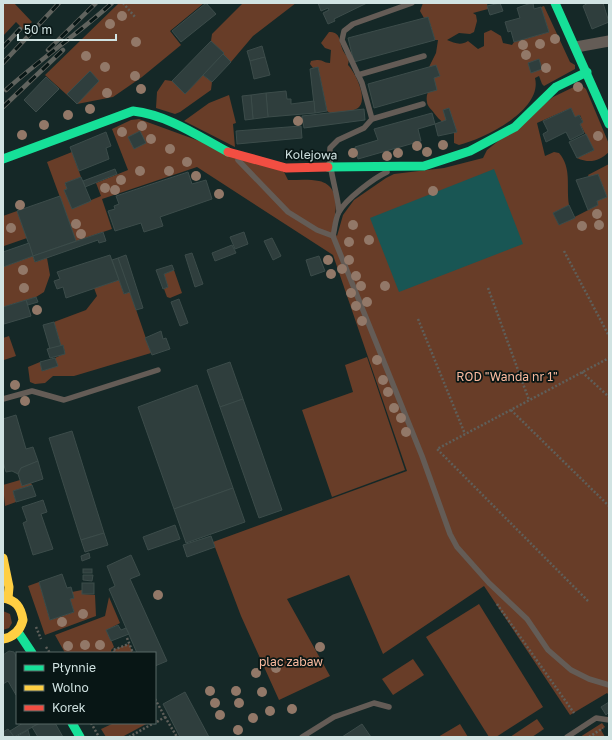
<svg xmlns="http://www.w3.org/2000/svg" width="612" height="740" viewBox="0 0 612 740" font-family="'Golos Text',sans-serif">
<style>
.green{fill:#683d28}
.water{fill:#195654}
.building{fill:#2f3e3d;stroke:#3c4c4a}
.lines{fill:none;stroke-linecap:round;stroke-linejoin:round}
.path{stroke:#5f5f5a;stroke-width:2.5;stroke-dasharray:2 2;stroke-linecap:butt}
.lane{stroke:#645c56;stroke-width:5.5}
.street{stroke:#645c56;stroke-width:11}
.fast{stroke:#16e098;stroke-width:9}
.slow{stroke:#ffcf43;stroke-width:9}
.jam{stroke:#f24e42;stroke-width:9}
.rail-casing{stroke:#60635e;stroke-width:4.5}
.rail{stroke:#081615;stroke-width:3;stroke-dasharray:9;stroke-linecap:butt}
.tree{fill:#927868}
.labels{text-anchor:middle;stroke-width:3.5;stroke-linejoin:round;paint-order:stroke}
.street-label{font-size:12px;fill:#d1e3e2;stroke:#081615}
.park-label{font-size:12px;fill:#f9b99e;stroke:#081615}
</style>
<rect width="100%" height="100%" fill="#152827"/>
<g class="green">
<path d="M 3,3 L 14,3 L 32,22 L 24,30 L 16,22 L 3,36 Z"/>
<path d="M 119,3 L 204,3 L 170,31 L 181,45 L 142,77 L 113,97 L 77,104 L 45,75 Z"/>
<path d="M 243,3 L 296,3 L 253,36 L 231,62 L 211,41 L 212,34 Z"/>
<path d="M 423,3 L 487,3 L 488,9 L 473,13 L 476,15 L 477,21 L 474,32 L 470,34 L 459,33 L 447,40 C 454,43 461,46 468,41 L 478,49 L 484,46 L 484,33 L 491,30 L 501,36 L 503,43 L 512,45 L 514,42 L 549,32 L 541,7 L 544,6 L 570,62 L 575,65 L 575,69 L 544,86 L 542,84 L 539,76 L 535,78 C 543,110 484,139 459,145 L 454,143 L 454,127 C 443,123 441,122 434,113 C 432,110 427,106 427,102 C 424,87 441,83 429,67 L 436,53 L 438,40 L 435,40 L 428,17 L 424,18 L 420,11 Z"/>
<path d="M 329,32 C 340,32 339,39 342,48 C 343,52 347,56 349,59 L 348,65 C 355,72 369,100 358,108 C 351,113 338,112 330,113 L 327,111 L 318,67 L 313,68 L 310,64 L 311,61 C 325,58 321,63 330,63 L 331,50 L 325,48 L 321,43 Z"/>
<path d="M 203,75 L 212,82 L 211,90 L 180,112 L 175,114 L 156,108 L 157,92 L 165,80 L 172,81 L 185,94 Z"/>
<path d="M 580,84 L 586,89 L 609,144 L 609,152 C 599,161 590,164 577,158 L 594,150 L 580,124 L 583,122 L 580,115 L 575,117 L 571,108 L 537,123 L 545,156 L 554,152 L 559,153 C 572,168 566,186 569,205 L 553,213 L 559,225 L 598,205 L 597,201 L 607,197 L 598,174 L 589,177 L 588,175 L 609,164 L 609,695 L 607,693 L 570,715 L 484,586 L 383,654 L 349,575 L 287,599 L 330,676 L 279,700 L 241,616 L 213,542 L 407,471 L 333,255 L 197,167 L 102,199 L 112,229 L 76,241 L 47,162 L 72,152 L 81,177 L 65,183 L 67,189 L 65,190 L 72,208 L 101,196 L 96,183 L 128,170 L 112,129 L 131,120 L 139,119 L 284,172 L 288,180 C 298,180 310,179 319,181 C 342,186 336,214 332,229 L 337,236 L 343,215 L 354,200 L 386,178 L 394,174 L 444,168 L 483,158 L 487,150 L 553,97 Z"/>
<path d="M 229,95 L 236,123 L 233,124 L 235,147 L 184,121 L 209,103 Z"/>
<path d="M 17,211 L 27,238 L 4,246 L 3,216 Z"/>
<path d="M 33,256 L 35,262 L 47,258 L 50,275 L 44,292 L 36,297 L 3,307 L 3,267 Z"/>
<path d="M 174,270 L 182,293 L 170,298 L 167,297 L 164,289 L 168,287 L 164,274 Z"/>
<path d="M 119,280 L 124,294 L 130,292 L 151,353 L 74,376 L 53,376 L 45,383 L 35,384 L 30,382 L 28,367 L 40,362 L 42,371 L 57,366 L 55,358 L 65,353 L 63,345 L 61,346 L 54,322 L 86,310 L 97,296 L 94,288 Z"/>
<path d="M 9,336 L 16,356 L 4,360 L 3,338 Z"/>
<path d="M 367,357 L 405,470 L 332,497 L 302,410 L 353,392 L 345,365 Z"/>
<path d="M 20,480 L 31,483 L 32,485 L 13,491 L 16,502 L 5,506 L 3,485 Z"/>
<path d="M 39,582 L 50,620 L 74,612 L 70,599 L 74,598 L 72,592 L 82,590 L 82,594 L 95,595 L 96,616 L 45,635 L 28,586 Z"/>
<path d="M 109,597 L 120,623 L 107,630 L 114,647 L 111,650 L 112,653 L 65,653 L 55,635 L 105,616 Z"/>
<path d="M 479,604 L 543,707 L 496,737 L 489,737 L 426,637 Z"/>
<path d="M 3,611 L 10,614 L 12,623 L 9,628 L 3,630 Z"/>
<path d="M 129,644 L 133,653 L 114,653 L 113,650 Z"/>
<path d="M 413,659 L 424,675 L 393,695 L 382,679 Z"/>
<path d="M 537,719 L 544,729 L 532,737 L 510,737 Z"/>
<path d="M 114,723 L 148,723 L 122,737 L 106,737 L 101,729 Z"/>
<path d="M 602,723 L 605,727 L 601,730 L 605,737 L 580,737 Z"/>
<path d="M 460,724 L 468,737 L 438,737 Z"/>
</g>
<path class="water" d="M 494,169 L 523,244 L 399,292 L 370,218 Z"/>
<g class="building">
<path d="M 206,3 L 216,14 L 181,42 L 172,31 Z"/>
<path d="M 318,3 L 367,3 L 334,19 L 335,21 L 328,24 L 323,13 L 329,10 L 328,8 L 321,11 Z"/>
<path d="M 500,3 L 503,11 L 490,15 L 487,6 Z"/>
<path d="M 531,3 L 533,3 L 534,9 L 541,7 L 549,32 L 514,42 L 511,31 L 508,32 L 505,22 L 520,18 L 517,8 Z"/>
<path d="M 588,3 L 603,3 L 609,22 L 592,29 L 583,6 Z"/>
<path d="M 428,17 L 435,40 L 354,62 L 348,38 Z"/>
<path d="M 211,41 L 224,53 L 185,94 L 172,81 Z"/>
<path d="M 262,46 L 265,57 L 250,61 L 247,51 Z"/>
<path d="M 223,54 L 231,62 L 212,82 L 203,75 Z"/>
<path d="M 265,57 L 270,75 L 254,79 L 250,61 Z"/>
<path d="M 539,59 L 542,69 L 531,73 L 528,63 Z"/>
<path d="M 436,65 L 440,76 L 434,78 L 437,90 L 374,108 L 368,84 Z"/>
<path d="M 318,67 L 327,111 L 315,113 L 310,69 Z"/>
<path d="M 90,71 L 99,81 L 77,104 L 67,94 Z"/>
<path d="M 46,77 L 59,89 L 36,112 L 24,100 Z"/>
<path d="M 286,91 L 287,99 L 291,99 L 291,104 L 314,101 L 315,113 L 268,117 L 266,93 Z"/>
<path d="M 266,93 L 268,117 L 253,119 L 251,95 Z"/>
<path d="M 251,95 L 253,119 L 245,120 L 242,96 Z"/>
<path d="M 449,108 L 457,132 L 438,136 L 435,124 L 446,120 L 443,110 Z"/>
<path d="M 571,108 L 575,117 L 579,115 L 583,122 L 580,124 L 584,133 L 570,140 L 566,132 L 546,142 L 543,134 L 548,131 L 543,121 Z"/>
<path d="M 364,109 L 365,120 L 304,128 L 302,116 Z"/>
<path d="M 432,113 L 435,124 L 418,129 L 421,141 L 358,159 L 355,147 L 378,140 L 374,129 Z"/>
<path d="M 301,126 L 302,138 L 237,144 L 236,131 Z"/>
<path d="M 140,131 L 146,143 L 134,149 L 128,137 Z"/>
<path d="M 106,132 L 111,146 L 106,148 L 109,159 L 79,171 L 70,147 Z"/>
<path d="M 586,134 L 594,150 L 577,158 L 569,142 Z"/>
<path d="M 115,169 L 117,174 L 85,187 L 83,181 Z"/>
<path d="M 188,172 L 192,184 L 206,180 L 212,199 L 160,217 L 163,226 L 144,232 L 141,223 L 115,231 L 108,211 L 115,209 L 114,206 L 119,204 L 116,196 Z"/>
<path d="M 598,174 L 607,197 L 597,201 L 598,205 L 588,210 L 576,180 Z"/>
<path d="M 81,177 L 91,201 L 72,209 L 64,190 L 67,189 L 65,183 Z"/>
<path d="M 60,196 L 76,241 L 33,256 L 17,211 Z"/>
<path d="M 569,205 L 575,218 L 559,225 L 553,213 Z"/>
<path d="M 103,232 L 106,241 L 99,243 L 98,240 L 35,262 L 33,256 Z"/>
<path d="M 244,232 L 248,244 L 235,249 L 230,237 Z"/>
<path d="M 272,238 L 281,256 L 273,260 L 264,241 Z"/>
<path d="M 29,243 L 33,256 L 3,267 L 3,252 Z"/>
<path d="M 232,245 L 236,253 L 215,261 L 212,253 Z"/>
<path d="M 192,253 L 203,284 L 195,287 L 185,255 Z"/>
<path d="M 110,255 L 119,280 L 66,298 L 63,287 L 57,289 L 54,281 L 60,279 L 57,272 Z"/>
<path d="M 126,255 L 143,308 L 136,310 L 118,258 Z"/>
<path d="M 319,256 L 325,271 L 311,276 L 306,260 Z"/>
<path d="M 118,258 L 130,292 L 124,294 L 112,260 Z"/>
<path d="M 172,265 L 174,270 L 164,274 L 168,287 L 163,289 L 156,270 Z"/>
<path d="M 36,297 L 38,302 L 28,305 L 26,300 Z"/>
<path d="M 179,299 L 188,323 L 180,326 L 171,302 Z"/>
<path d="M 26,300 L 31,316 L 4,324 L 3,307 Z"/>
<path d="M 54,322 L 61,346 L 50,349 L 43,325 Z"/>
<path d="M 161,331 L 163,339 L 166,338 L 170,349 L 152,355 L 145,338 Z"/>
<path d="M 63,345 L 65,354 L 50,358 L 47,349 Z"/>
<path d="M 55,358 L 58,366 L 42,371 L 40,362 Z"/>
<path d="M 230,362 L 243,399 L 220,407 L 207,370 Z"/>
<path d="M 197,385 L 233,488 L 174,509 L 138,407 Z"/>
<path d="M 243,399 L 282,510 L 259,518 L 220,407 Z"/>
<path d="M 16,415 L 26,449 L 33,447 L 38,461 L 21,468 L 18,474 L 12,471 L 6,472 L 3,462 L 3,419 Z"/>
<path d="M 72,431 L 104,533 L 81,540 L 49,438 Z"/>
<path d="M 38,461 L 43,479 L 22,486 L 18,474 L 21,468 Z"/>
<path d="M 32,485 L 36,496 L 16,502 L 13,491 Z"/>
<path d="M 233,488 L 245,522 L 186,543 L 174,509 Z"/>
<path d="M 43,500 L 47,512 L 41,514 L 53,549 L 33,555 L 23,523 L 27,521 L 22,507 Z"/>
<path d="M 175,525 L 180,539 L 148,550 L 143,537 Z"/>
<path d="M 104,533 L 108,545 L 85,552 L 81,540 Z"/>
<path d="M 211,536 L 215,547 L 187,557 L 183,545 Z"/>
<path d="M 89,553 L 90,558 L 82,561 L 81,556 Z"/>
<path d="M 131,555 L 140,575 L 130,579 L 167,661 L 155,666 L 155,653 L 137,653 L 109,589 L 115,586 L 107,566 Z"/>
<rect x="83" y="569" width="9" height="4"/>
<path d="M 62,574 L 67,588 L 71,587 L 74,598 L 70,599 L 74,612 L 50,620 L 39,582 Z"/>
<path d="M 83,575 L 93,575 L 92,581 L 83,580 Z"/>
<rect x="82" y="583" width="12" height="11"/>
<path d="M 118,625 L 121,630 L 126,628 L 129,634 L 111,641 L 106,630 Z"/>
<path d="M 9,651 L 14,652 L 17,658 L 16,695 L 8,681 L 3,684 L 3,655 Z"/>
<path d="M 185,692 L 209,737 L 180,737 L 163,704 Z"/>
<path d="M 609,702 L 609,712 L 606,715 L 601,707 Z"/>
<path d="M 23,723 L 40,723 L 14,737 L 10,731 Z"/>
<path d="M 40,723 L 55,723 L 63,737 L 38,737 L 32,727 Z"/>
<path d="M 362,724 L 371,737 L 342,737 Z"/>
<path d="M 8,729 L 14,737 L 3,737 L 3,732 Z"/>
<path d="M 28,730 L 30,737 L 16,737 Z"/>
</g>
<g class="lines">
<g class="path">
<path d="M 123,3 L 135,17"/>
<path d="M 564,251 L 609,336"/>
<path d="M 488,288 L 529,400"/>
<path d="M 418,319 L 465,434"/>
<path d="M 582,372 L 609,397"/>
<path d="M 511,410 L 609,506"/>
<path d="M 588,601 L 437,449 L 609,358"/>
<path d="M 497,604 L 574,713"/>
<path d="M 36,627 L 41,639"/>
<path d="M 127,638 L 133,653"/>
<path d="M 46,647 L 50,653"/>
<path d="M 114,653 L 113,650 L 129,644"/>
<path d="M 155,699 L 165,717 L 155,723"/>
<path d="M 165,717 L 177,737"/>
<path d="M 91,723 L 99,737"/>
<path d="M 129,737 L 154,723"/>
<path d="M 589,737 L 603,728"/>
</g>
<g class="lane">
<path d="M 358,75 L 424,56"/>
<path d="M 372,119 L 362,83 L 342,40 L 344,31 L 353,24 L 412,3"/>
<path d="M 238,160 L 288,212 L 317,230 L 333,236"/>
<path d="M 387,172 C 374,178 346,199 339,212 C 335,219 335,229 333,236 L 422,456 L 450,534 L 457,547 L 489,583 L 527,619 L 548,650 L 571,670 L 589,679 L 609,685"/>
<path d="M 339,211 C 337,189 328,170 330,148 L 338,140 L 364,128 L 372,119 L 423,104"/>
<path d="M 3,399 L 32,391 L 64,400 L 158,370"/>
<path d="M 302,737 L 334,717 L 374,703 L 389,707"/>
<path d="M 567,737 L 596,718 L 609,720"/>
</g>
<path class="street" d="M 576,47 L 609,41"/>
<g class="fast">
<path d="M 555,3 L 609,124"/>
<path d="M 3,159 L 133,111 C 168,115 198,136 228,152"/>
<path d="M 328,167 L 424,166 L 470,151 L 515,127 L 556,87 L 587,72"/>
<path d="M 18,632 L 32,653"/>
<path d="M 72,723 L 80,737"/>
</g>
<g class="slow">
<path d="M 3,558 L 9,587 L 8,598"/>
<path d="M 3,598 C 16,600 21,607 23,620 C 20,631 14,637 3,639"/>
</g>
<path class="jam" d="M 228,152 L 286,168 L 328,167"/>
<defs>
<g id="rail">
<path d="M 3,47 L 20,29"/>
<path d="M 48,50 L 96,3"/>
<path d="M 3,63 L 59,3"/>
<path d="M 6,90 C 40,59 78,34 112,3"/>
<path d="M 3,107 L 63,50"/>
</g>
</defs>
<use href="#rail" class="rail-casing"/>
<use href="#rail" class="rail"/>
</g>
<g class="tree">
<circle cx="122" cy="16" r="5"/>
<circle cx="110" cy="24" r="5"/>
<circle cx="555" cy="39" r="5"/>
<circle cx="136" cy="42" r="5"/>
<circle cx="540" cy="44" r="5"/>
<circle cx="523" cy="45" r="5"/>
<circle cx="526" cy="55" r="5"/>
<circle cx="86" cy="56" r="5"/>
<circle cx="105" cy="67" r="5"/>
<circle cx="546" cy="68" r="5"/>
<circle cx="135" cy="76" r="5"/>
<circle cx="578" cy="87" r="5"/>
<circle cx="141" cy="89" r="5"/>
<circle cx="107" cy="93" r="5"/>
<circle cx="90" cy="109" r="5"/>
<circle cx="68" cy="115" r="5"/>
<circle cx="298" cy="121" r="5"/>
<circle cx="44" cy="125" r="5"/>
<circle cx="142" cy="126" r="5"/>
<circle cx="122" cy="132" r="5"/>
<circle cx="22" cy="135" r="5"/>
<circle cx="598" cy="136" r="5"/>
<circle cx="151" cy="139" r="5"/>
<circle cx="443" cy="145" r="5"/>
<circle cx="417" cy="146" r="5"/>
<circle cx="170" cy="149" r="5"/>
<circle cx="427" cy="152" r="5"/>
<circle cx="353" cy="153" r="5"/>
<circle cx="398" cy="153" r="5"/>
<circle cx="387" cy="156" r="5"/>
<circle cx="187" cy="162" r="5"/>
<circle cx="140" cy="171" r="5"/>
<circle cx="169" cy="171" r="5"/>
<circle cx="196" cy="176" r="5"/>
<circle cx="121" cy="180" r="5"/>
<circle cx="105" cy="188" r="5"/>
<circle cx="115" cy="190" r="5"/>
<circle cx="433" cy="191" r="5"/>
<circle cx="219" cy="194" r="5"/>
<circle cx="20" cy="205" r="5"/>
<circle cx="597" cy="214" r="5"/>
<circle cx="76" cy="224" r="5"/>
<circle cx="353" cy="225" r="5"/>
<circle cx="599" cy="225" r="5"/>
<circle cx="582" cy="226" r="5"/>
<circle cx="11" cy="228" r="5"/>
<circle cx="81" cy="234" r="5"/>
<circle cx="369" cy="240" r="5"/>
<circle cx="349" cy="242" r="5"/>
<circle cx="328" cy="260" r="5"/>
<circle cx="349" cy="260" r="5"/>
<circle cx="342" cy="269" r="5"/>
<circle cx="23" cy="270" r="5"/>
<circle cx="331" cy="274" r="5"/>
<circle cx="356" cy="276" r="5"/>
<circle cx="361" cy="286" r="5"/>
<circle cx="385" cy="286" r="5"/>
<circle cx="24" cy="288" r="5"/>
<circle cx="351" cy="293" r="5"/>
<circle cx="367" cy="302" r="5"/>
<circle cx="356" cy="306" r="5"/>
<circle cx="37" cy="310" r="5"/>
<circle cx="362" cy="321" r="5"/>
<circle cx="377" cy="360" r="5"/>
<circle cx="383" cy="380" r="5"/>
<circle cx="15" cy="385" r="5"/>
<circle cx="388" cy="392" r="5"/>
<circle cx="25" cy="401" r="5"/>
<circle cx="394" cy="408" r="5"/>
<circle cx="401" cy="418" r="5"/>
<circle cx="406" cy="432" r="5"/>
<circle cx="158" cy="595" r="5"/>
<circle cx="83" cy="614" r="5"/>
<circle cx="62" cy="622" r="5"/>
<circle cx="85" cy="645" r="5"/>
<circle cx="100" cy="645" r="5"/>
<circle cx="68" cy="646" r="5"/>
<circle cx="320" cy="647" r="5"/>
<circle cx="276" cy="668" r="5"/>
<circle cx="256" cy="673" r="5"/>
<circle cx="210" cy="691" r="5"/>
<circle cx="236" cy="691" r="5"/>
<circle cx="262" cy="692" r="5"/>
<circle cx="215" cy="703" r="5"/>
<circle cx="239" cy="703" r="5"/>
<circle cx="292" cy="709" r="5"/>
<circle cx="270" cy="711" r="5"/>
<circle cx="220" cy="715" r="5"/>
<circle cx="253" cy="718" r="5"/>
<circle cx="238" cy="730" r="5"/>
</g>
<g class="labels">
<g class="street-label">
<text transform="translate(311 155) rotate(1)" y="4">Kolejowa</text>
</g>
<g class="park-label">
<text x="507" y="381">ROD "Wanda nr 1"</text>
<text x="291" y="666">plac zabaw</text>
</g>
</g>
<rect width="612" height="740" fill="none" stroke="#d1e3e2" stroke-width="8"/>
<rect x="16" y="652" width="140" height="72" fill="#081615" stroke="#586867"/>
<rect x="24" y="665" width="20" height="6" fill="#16e098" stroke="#586867"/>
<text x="52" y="672" font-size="12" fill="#d1e3e2">Płynnie</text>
<rect x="24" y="685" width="20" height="6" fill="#ffcf43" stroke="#586867"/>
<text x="52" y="692" font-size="12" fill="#d1e3e2">Wolno</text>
<rect x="24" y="705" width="20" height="6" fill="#f24e42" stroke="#586867"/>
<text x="52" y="712" font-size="12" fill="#d1e3e2">Korek</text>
<path d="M18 34v6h98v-6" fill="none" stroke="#d1e3e2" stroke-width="2"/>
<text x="24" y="34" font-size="12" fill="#d1e3e2" stroke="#081615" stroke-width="3" paint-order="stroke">50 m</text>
</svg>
